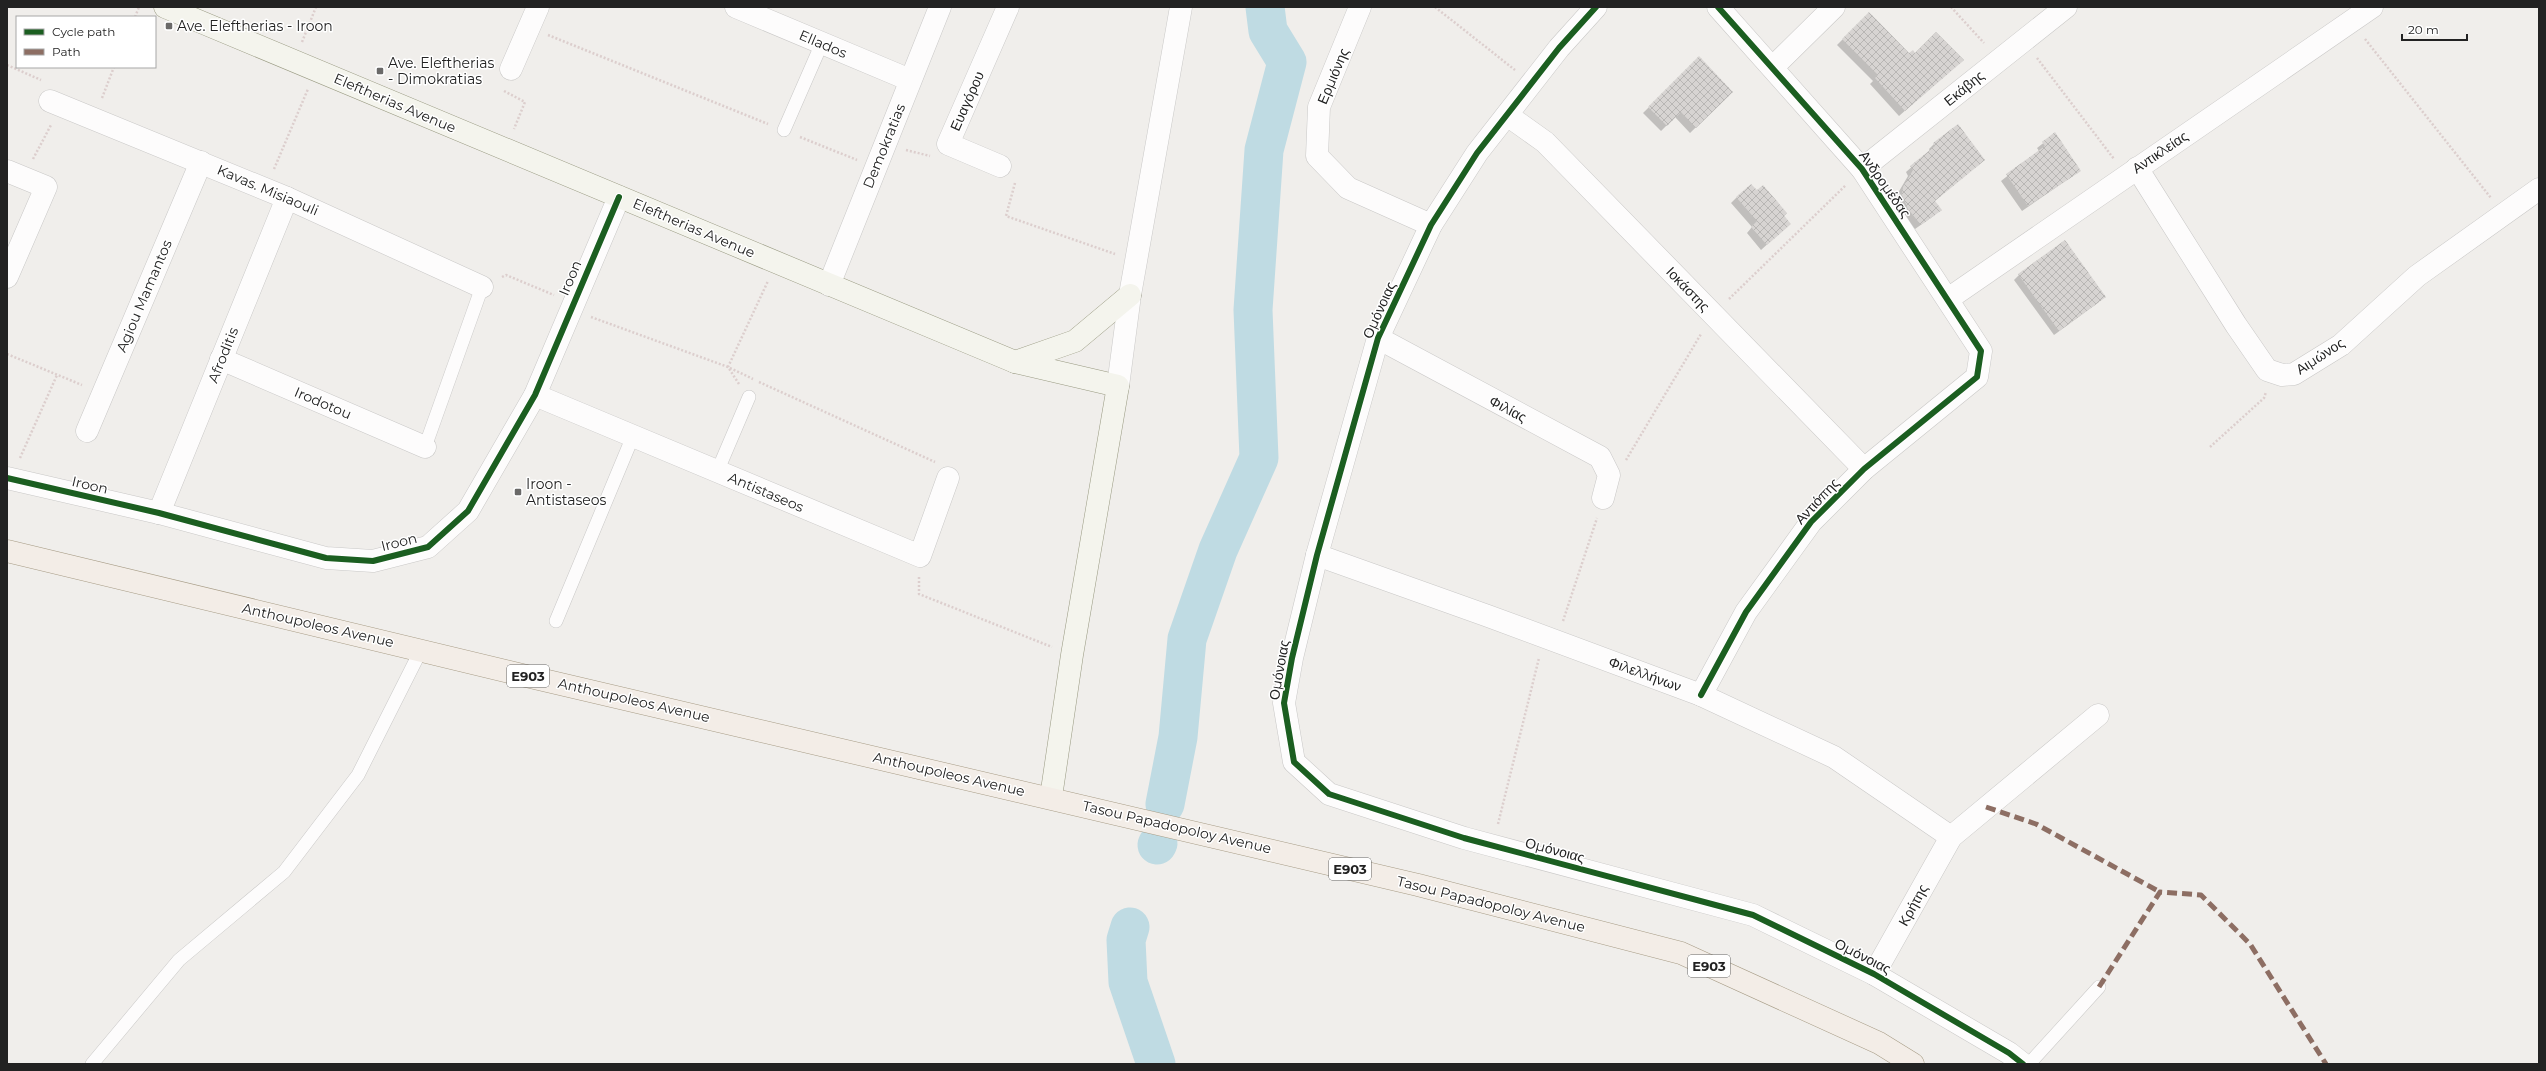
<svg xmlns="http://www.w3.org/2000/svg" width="2546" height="1071" viewBox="0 0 2546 1071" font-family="Montserrat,sans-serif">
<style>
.shadow{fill:#0003}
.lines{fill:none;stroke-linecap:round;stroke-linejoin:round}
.river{stroke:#bfdbe3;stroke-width:39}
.building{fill:url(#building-cross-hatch)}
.lane-casing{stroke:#c9c8c7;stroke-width:14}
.street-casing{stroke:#c9c8c7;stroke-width:23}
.secondary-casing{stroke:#999a82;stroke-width:23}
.primary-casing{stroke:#a79c86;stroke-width:23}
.path{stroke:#dccecd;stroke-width:2.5;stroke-dasharray:2 2;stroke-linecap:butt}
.lane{stroke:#fdfcfc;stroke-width:13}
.street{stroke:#fdfcfc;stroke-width:22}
.secondary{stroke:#f4f4ed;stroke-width:22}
.primary{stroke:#f3ede7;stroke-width:22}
.quiet{stroke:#8d6e63;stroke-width:5;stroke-dasharray:10 5;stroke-linecap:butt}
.cycleway-casing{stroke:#fff;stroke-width:8}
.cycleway{stroke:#1b5e20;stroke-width:6}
.poi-dot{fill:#6a6968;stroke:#fff;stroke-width:1.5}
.labels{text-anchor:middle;stroke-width:3;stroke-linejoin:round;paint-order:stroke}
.shield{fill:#fff;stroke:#646464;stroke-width:1}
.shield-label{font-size:13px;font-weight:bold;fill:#222}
.poi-label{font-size:14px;fill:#222;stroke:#fff;text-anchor:start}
.street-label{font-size:14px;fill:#222;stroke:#fff}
</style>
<defs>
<pattern id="building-cross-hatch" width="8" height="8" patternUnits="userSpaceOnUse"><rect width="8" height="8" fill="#d7d4d2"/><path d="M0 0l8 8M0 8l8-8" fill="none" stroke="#b8b6b4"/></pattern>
</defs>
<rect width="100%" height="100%" fill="#f0eeeb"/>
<g class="shadow">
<path d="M 1869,13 L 1909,54 L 1957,65 L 1899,116 L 1870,84 L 1873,81 L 1837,45 Z"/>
<path d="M 1699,58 L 1732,92 L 1690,133 L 1675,117 L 1661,131 L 1643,113 Z"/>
<path d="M 1958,126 L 1934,201 L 1935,215 L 1915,229 L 1903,214 L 1897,201 L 1898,193 L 1908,176 L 1906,172 L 1930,151 L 1929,149 L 1934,144 Z"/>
<path d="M 2055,134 L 2080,171 L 2022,211 L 2001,181 L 2039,151 L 2037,148 Z"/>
<path d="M 1737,197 L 1783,216 L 1784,229 L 1761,250 L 1747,233 L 1752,227 L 1731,203 Z"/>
<path d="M 2019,275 L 2099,302 L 2054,335 L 2014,280 Z"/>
</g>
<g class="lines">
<g class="river">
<path d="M 1165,804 L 1178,737 L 1187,639 L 1218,550 L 1259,458 L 1253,310 L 1264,150 L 1287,62 L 1268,31 L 1265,7"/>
<path d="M 1157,845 L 1158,843"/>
<path d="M 1130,927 L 1126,940 L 1128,982 L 1156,1064"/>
</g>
</g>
<g class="building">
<path d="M 1869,12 L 1909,53 L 1913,50 L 1915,53 L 1936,32 L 1964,60 L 1905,111 L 1875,78 L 1878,75 L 1842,39 Z"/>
<path d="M 1699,56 L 1733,92 L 1696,128 L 1681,112 L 1667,126 L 1648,107 Z"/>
<path d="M 1958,124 L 1985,160 L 1935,201 L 1942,210 L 1921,225 L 1908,209 L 1902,195 L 1903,187 L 1913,170 L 1910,166 L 1935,146 L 1933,143 Z"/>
<path d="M 2055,132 L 2081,171 L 2028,206 L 2006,174 L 2045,146 L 2042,142 Z"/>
<path d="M 1751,184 L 1757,190 L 1763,185 L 1787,213 L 1784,216 L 1791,224 L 1767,245 L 1751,227 L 1757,221 L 1736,197 Z"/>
<path d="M 2065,240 L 2106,297 L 2059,331 L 2018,274 Z"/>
</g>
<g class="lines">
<defs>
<g id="lane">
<path d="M 784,130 L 822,43"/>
<path d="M 425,447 L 482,287"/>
<path d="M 717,472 L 749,397"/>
<path d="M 556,621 L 633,436"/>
<path d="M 92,1064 L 179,960 L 284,872 L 358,775 L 421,650"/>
<path d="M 2029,1064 L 2099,987"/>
</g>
<g id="street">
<path d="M 736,7 L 910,80"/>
<path d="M 1360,7 L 1319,107 L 1317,156 L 1348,188 L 1431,225"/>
<path d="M 1596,7 L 1559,48 L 1477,153 L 1431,225 L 1378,338 L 1317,555 L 1292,658 L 1284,703 L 1294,762 L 1329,794 L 1464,838 L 1753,915 L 1874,974 L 2009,1053 L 2023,1064"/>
<path d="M 1773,67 L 1834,7"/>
<path d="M 511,69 L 538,7"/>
<path d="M 50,101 L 287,198 L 482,287"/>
<path d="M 1507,115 L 1545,142 L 1864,469"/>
<path d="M 1000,166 L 948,144 L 1008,7"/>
<path d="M 2137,168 L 2236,325 L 2267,370 L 2282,375 L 2294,374 L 2341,345 L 2417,276 L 2539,189"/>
<path d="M 1862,169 L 2066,7"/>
<path d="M 7,171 L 46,187 L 7,277"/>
<path d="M 829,285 L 940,7"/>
<path d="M 1948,299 L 2372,7"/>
<path d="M 1378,338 L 1600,457 L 1609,475 L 1603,498"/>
<path d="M 221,359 L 425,447"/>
<path d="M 1118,386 L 1130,295 L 1181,7"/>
<path d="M 535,395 L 920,556 L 948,478"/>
<path d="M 87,431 L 201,162"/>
<path d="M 7,478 L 159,513 L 326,558 L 373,561 L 428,547 L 468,511 L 535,395 L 619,197"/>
<path d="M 159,513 L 287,198"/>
<path d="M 1317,555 L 1488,616 L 1701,695 L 1834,757 L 1951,837"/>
<path d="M 1701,695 L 1746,612 L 1811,522 L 1864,469 L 1977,377 L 1981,351 L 1862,169 L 1718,7"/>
<path d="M 1874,974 L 1951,837 L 2098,715"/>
</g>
<g id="secondary">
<path d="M 165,7 L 1015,362 L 1118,386 L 1072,655 L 1051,797"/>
<path d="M 1015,362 L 1075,341 L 1130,295"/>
</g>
<path id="primary" d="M 7,551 L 522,675 L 1418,885 L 1681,953 L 1879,1043 L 1913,1064"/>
</defs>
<use href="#lane" class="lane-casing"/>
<use href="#street" class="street-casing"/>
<use href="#secondary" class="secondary-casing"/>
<use href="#primary" class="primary-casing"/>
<g class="path">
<path d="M 1435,7 L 1515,70"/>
<path d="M 1951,7 L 1984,43"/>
<path d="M 135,17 L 139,7"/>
<path d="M 548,35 L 768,124"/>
<path d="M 2365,39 L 2491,198"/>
<path d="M 302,42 L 316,7"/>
<path d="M 2037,58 L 2114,159"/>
<path d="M 7,65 L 41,80"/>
<path d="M 504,91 L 525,102 L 514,129"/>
<path d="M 102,98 L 114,67"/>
<path d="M 800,137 L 857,160"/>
<path d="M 906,150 L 930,156"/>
<path d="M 33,159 L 51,125"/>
<path d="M 274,169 L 308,89"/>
<path d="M 1015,183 L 1006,216 L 1115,254"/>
<path d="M 502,277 L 506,275 L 554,295"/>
<path d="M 1729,299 L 1846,185"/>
<path d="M 591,317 L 728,367 L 753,379"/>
<path d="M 7,354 L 82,385"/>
<path d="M 759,382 L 935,462"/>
<path d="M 739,384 L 728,367 L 768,281"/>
<path d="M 2210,447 L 2264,398 L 2266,392"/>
<path d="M 20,458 L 57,375"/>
<path d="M 1626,460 L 1701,334"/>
<path d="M 919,577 L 919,594 L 1052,647"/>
<path d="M 1563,621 L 1597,518"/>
<path d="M 1498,824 L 1539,658"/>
</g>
<use href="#lane" class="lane"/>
<use href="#street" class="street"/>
<use href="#secondary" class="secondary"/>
<use href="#primary" class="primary"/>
<g class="quiet">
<path d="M 1986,807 L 2036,824 L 2160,892"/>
<path d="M 2099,987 L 2160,892 L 2201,895 L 2250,944 L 2326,1064"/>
</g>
<defs>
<g id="cycleway">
<path d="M 1596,7 L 1559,48 L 1477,153 L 1431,225 L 1378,338 L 1317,555 L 1292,658 L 1284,703 L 1294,762 L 1329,794 L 1464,838 L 1753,915 L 1874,974 L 2009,1053 L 2023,1064"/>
<path d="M 7,478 L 159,513 L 326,558 L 373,561 L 428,547 L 468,511 L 535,395 L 619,197"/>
<path d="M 1701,695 L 1746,612 L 1811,522 L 1864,469 L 1977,377 L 1981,351 L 1862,169 L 1718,7"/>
</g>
</defs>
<use href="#cycleway" class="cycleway-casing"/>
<use href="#cycleway" class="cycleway"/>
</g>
<g class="poi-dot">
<rect x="165" y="22" width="8" height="8" rx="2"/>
<rect x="376" y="67" width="8" height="8" rx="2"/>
<rect x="514" y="488" width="8" height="8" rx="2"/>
</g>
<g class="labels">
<g class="shield">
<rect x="507" y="665" width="42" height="22" rx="3"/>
<rect x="1329" y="858" width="42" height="22" rx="3"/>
<rect x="1688" y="955" width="42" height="22" rx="3"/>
</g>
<g class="shield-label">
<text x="528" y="681">E903</text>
<text x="1350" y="874">E903</text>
<text x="1709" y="971">E903</text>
</g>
<g class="poi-label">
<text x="177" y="31">Ave. Eleftherias - Iroon</text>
<text x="388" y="68">Ave. Eleftherias<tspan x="388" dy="16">- Dimokratias</tspan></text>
<text x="526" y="489">Iroon -<tspan x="526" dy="16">Antistaseos</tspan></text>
</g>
<g class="street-label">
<text transform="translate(823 44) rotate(23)" y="5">Ellados</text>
<text transform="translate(1333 76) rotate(-67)" y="5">Ερμιόνης</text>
<text transform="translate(1964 88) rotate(-39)" y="5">Εκάβης</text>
<text transform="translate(967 101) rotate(-66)" y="5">Ευαγόρου</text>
<text transform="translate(395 103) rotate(23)" y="5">Eleftherias Avenue</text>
<text transform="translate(884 146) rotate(-68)" y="5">Demokratias</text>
<text transform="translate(2160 152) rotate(-34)" y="5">Αντικλείας</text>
<text transform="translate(1885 184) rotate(55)" y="5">Ανδρομέδας</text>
<text transform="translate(268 190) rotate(23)" y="5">Kavas. Misiaouli</text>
<text transform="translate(694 228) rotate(23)" y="5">Eleftherias Avenue</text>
<text transform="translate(570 278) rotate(-67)" y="5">Iroon</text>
<text transform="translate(1688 289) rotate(46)" y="5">Ιοκάστης</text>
<text transform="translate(144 296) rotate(-67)" y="5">Agiou Mamantos</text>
<text transform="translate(1379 310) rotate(-66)" y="5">Ομόνοιας</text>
<text transform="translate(223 355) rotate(-68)" y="5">Afroditis</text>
<text transform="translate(2320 356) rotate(-33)" y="5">Αιμώνος</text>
<text transform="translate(323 403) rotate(23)" y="5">Irodotou</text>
<text transform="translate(1508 409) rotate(28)" y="5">Φιλίας</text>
<text transform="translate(90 485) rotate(13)" y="5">Iroon</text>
<text transform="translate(766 492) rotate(23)" y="5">Antistaseos</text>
<text transform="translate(1817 501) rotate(-47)" y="5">Αντιόπης</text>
<text transform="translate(399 542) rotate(-14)" y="5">Iroon</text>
<text transform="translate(318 625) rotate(13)" y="5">Anthoupoleos Avenue</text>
<text transform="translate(1279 670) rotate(-80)" y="5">Ομόνοιας</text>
<text transform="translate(1645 674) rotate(20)" y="5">Φιλελλήνων</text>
<text transform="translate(634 700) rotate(13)" y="5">Anthoupoleos Avenue</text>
<text transform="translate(949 774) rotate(13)" y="5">Anthoupoleos Avenue</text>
<text transform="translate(1177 827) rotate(13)" y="5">Tasou Papadopoloy Avenue</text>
<text transform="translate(1555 850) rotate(15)" y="5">Ομόνοιας</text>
<text transform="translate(1491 904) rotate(14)" y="5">Tasou Papadopoloy Avenue</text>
<text transform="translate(1913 905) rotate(-61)" y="5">Κρήτης</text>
<text transform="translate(1863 956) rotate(27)" y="5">Ομόνοιας</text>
</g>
</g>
<rect width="2546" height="1071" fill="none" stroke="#222222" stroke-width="16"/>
<rect x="16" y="16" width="140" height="52" fill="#ffffff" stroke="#a7a7a7"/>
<rect x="24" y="29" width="20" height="6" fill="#1b5e20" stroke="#a7a7a7"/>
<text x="52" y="36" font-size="12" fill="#222222">Cycle path</text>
<rect x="24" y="49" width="20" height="6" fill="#8d6e63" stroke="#a7a7a7"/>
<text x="52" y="56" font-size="12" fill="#222222">Path</text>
<path d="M2402 34v6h65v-6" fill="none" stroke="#222222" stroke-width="2"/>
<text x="2408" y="34" font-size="12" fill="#222222" stroke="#ffffff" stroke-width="3" paint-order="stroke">20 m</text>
</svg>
